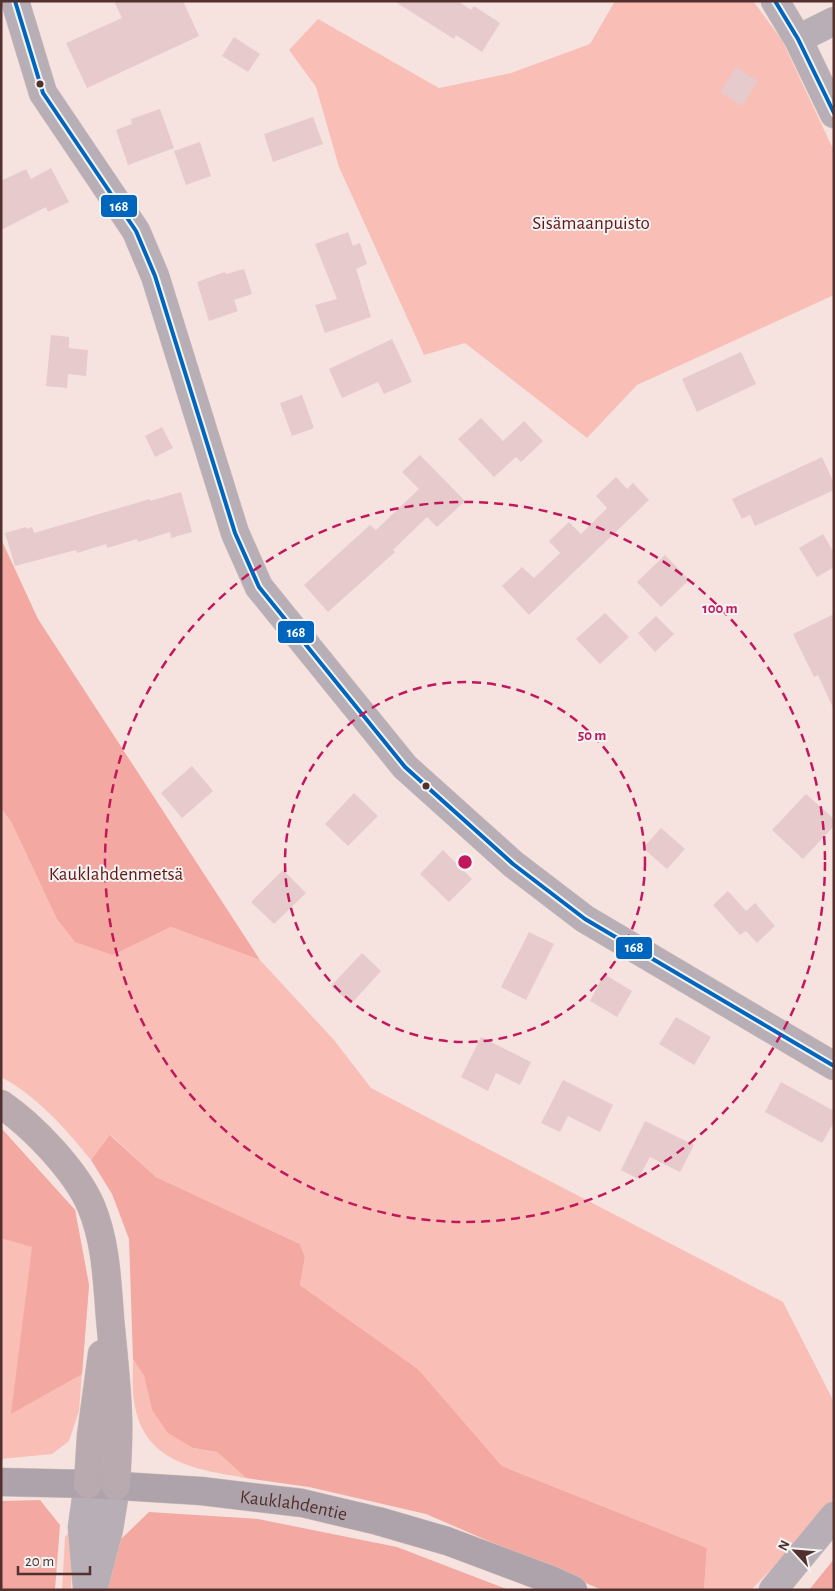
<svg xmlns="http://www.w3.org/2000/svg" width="835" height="1591" viewBox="0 0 835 1591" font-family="'Alegreya Sans',sans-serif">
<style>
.green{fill:#f9bfb7}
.forest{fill:#f3a9a1}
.building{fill:#e6cacc}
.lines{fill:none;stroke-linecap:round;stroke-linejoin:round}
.street-casing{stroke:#d3c1be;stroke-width:29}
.secondary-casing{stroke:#d3c1be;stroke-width:29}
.highway-casing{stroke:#d3c1be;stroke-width:29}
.street{stroke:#b8aeb5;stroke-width:28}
.secondary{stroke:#afa3ab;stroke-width:28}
.highway{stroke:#b9aab0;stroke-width:28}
.bus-1-casing{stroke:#f3f3f3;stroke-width:8}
.bus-1{stroke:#0065bd;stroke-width:4}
.ring{fill:none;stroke:#c2185b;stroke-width:2.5;stroke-dasharray:9 6}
.bus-dot{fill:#51302d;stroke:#f3f3f3;stroke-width:2}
.labels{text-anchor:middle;stroke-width:4;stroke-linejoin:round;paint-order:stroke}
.park-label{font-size:19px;fill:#631815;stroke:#f3f3f3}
.street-label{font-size:19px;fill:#51302d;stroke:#f3f3f3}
.centre{fill:#c2185b;stroke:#f3f3f3;stroke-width:2.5}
.ring-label{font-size:15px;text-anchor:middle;font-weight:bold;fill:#c2185b;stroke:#f3f3f3;stroke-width:4;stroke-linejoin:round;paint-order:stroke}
.line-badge{stroke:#f3f3f3;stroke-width:2}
.badge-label{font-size:14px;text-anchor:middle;font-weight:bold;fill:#fff}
</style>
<rect width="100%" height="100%" fill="#f6e3e0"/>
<g class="green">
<path d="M 615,1 L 753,1 L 782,40 L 834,151 L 834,295 L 637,385 L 587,438 L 465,343 L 424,355 L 339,167 L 316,87 L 289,50 L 318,19 L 439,88 L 511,73 L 590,44 Z"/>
<path d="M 1,808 L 113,955 L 171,927 L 260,960 L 334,1040 L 371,1088 L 783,1302 L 834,1402 L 834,1505 L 751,1590 L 704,1590 L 707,1548 L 502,1466 L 418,1369 L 300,1285 L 305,1257 L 300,1244 L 156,1177 L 111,1135 L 91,1160 C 66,1129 37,1096 1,1077 Z"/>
<path d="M 1,1128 L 75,1210 L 89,1285 L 79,1411 L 69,1441 L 52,1454 L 1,1459 Z"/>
<path d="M 133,1359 L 144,1376 L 152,1410 L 193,1448 L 217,1452 L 246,1478 C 195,1469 143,1463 134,1401 C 132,1388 133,1373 133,1359 Z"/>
<path d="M 68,1533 L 73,1538 L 71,1590 L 62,1590 L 65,1537 Z"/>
</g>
<g class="forest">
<path d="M 1,539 L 38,619 L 260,960 L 171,927 L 113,955 L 75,942 L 57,919 L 12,823 L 1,808 Z"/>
<path d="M 1,1128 L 75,1210 L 89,1285 L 82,1374 L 11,1414 L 32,1247 L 1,1238 Z"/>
<path d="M 110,1135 L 156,1177 L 300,1244 L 305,1257 L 300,1285 L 418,1369 L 502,1466 L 707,1548 L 704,1590 L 602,1590 L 426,1514 L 309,1487 L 246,1478 L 217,1452 L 193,1448 L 168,1433 L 152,1410 L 144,1376 L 133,1359 L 129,1239 L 112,1194 L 91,1160 Z"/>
<path d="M 40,1500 L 60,1525 L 55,1590 L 1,1590 L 1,1501 Z"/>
<path d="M 149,1512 L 258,1519 L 397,1547 L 509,1590 L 105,1590 L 121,1539 Z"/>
<path d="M 834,1559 L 834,1590 L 809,1590 Z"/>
</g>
<g class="building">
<path d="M 114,1 L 183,1 L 199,36 L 87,88 L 66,43 L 122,18 Z"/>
<path d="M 394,1 L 458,1 L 471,10 L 474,6 L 500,23 L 482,52 L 456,35 L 454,39 Z"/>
<path d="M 234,37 L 260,54 L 248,72 L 222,56 Z"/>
<path d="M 736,67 L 758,81 L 742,106 L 720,92 Z"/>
<path d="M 160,109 L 174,148 L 128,165 L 116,130 L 132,124 L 131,119 Z"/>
<path d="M 313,117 L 323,144 L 273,162 L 264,134 Z"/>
<path d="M 200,142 L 211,176 L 186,185 L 174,151 Z"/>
<path d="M 51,168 L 69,202 L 48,212 L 46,207 L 1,230 L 1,181 L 26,169 L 31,179 Z"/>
<path d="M 348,232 L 353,246 L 360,243 L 367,264 L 356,269 L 371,317 L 325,333 L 315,305 L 337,299 L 315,244 Z"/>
<path d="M 244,269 L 252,294 L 234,300 L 238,311 L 209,321 L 197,282 L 225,272 L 226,274 Z"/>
<path d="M 51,335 L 69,337 L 69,348 L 88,350 L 86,376 L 68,374 L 67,388 L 46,386 Z"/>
<path d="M 392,339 L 412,382 L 384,394 L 378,382 L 342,398 L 329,369 Z"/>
<path d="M 741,352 L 756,384 L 697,412 L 682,379 Z"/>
<path d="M 302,395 L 314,428 L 292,436 L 280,403 Z"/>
<path d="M 481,418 L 503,441 L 524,421 L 543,441 L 521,462 L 516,457 L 494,477 L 458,439 Z"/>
<path d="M 162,427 L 173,448 L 155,457 L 145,436 Z"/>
<path d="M 420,455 L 465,501 L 437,527 L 427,517 L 393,550 L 395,552 L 328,612 L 304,585 L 370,525 L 376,530 L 419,489 L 402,472 Z"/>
<path d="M 822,457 L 834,483 L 834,490 L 755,526 L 750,515 L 742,519 L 732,499 Z"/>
<path d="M 616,477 L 627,489 L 633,483 L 649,500 L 529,615 L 502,586 L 522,567 L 534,578 L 560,553 L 549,541 L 569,522 L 581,534 L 607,508 L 596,496 Z"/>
<path d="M 181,492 L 192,532 L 171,538 L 170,532 L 138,542 L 137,539 L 107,548 L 106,544 L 77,553 L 76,550 L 15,566 L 5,533 L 26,527 L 27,529 L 32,527 L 34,533 L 150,499 L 150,501 Z"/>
<path d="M 823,534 L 834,553 L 834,567 L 817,577 L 799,548 Z"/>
<path d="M 665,555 L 689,580 L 661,607 L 637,582 Z"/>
<path d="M 605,613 L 629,637 L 600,664 L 576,639 Z"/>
<path d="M 834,614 L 834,710 L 818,675 L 814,677 L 793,634 Z"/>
<path d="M 656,616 L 674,634 L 655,652 L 638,633 Z"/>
<path d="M 192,766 L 213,791 L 182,818 L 161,793 Z"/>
<path d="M 354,793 L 378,816 L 348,846 L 325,824 Z"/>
<path d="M 806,794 L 834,819 L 834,826 L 803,859 L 772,830 Z"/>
<path d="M 661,828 L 685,849 L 667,869 L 643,848 Z"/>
<path d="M 443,850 L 472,879 L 449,902 L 420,874 Z"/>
<path d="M 283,870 L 306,893 L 274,924 L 251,902 Z"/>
<path d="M 728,891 L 746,911 L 755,903 L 775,926 L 757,943 L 746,931 L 740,935 L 713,905 Z"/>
<path d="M 529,932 L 554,944 L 526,1000 L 501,987 Z"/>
<path d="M 362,953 L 381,971 L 351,1004 L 331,986 Z"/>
<path d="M 604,974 L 632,991 L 617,1017 L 590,1001 Z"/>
<path d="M 676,1017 L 711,1037 L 694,1065 L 659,1044 Z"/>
<path d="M 481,1037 L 531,1062 L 520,1085 L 496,1073 L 488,1091 L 461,1077 Z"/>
<path d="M 563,1080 L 613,1105 L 600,1132 L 568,1116 L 560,1132 L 541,1123 Z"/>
<path d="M 781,1082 L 834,1111 L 834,1122 L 822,1143 L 765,1112 Z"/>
<path d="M 645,1121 L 694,1145 L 680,1172 L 650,1157 L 638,1179 L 621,1170 Z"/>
</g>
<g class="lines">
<defs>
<g id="street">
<path d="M 15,1 L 43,93 L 136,231 L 155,276 L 235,533 L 259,587 L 405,767 L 513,864 L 585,919 L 834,1066"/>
<path d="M 775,1 L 798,39 L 834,114"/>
<path d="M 798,39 L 834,21"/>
<path d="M 87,1587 L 82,1527 L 88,1484"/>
<path d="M 93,1590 L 109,1529 L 116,1486"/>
<path d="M 773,1590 L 834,1516"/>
</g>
<g id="secondary">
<path id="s1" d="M 1,1482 L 88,1484 L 201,1491 L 302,1503 L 378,1521 L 447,1541 L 551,1580 L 573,1590"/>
</g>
<g id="highway">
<path d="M 1,1104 C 33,1126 76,1171 91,1206 C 106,1242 107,1280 110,1318 C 113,1351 117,1384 118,1417 C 119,1440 117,1463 116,1486"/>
<path d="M 88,1484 L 91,1436 L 102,1354"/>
</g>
</defs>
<use href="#street" class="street-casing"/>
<use href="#secondary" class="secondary-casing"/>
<use href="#highway" class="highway-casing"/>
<use href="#street" class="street"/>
<use href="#secondary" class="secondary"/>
<use href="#highway" class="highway"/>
<defs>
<g id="bus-1">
<path d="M 15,1 L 43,93 L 136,231 L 155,276 L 235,533 L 259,587 L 405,767 L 513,864 L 585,919 L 834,1066"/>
<path d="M 775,1 L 798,39 L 834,113"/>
</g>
</defs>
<use href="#bus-1" class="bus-1-casing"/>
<use href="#bus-1" class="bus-1"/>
</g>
<g class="ring">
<circle cx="465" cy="862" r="180"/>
<circle cx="465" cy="862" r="360"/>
</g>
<g class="bus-dot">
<circle cx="40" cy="84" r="4.5"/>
<circle cx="426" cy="786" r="4.5"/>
</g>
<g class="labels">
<g class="park-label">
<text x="591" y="229">Sisämaanpuisto</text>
<text x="116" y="880">Kauklahdenmetsä</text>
</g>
<g class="street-label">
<text dy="7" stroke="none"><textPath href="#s1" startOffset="294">Kauklahdentie</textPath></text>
</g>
</g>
<circle cx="465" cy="862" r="8" class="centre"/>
<g class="ring-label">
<text x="720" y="613">100 m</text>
<text x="592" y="740">50 m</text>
</g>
<g class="line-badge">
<rect x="100" y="194" width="38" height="24" rx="5" fill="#0065bd"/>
<rect x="277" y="620" width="38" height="24" rx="5" fill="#0065bd"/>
<rect x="615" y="936" width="38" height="24" rx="5" fill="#0065bd"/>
</g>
<g class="badge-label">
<text x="119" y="211">168</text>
<text x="296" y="637">168</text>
<text x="634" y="952">168</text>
</g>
<rect width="835" height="1591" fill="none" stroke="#51302d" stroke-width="5"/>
<g transform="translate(795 1551) rotate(296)" stroke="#f3f3f3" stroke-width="4" paint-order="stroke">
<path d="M0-4L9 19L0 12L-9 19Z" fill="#51302d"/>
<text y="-8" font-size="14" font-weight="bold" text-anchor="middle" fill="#51302d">N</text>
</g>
<path d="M18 1566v8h72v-8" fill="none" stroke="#51302d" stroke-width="2.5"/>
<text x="25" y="1566" font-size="15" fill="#51302d" stroke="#f3f3f3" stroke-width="4" paint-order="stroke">20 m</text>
</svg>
